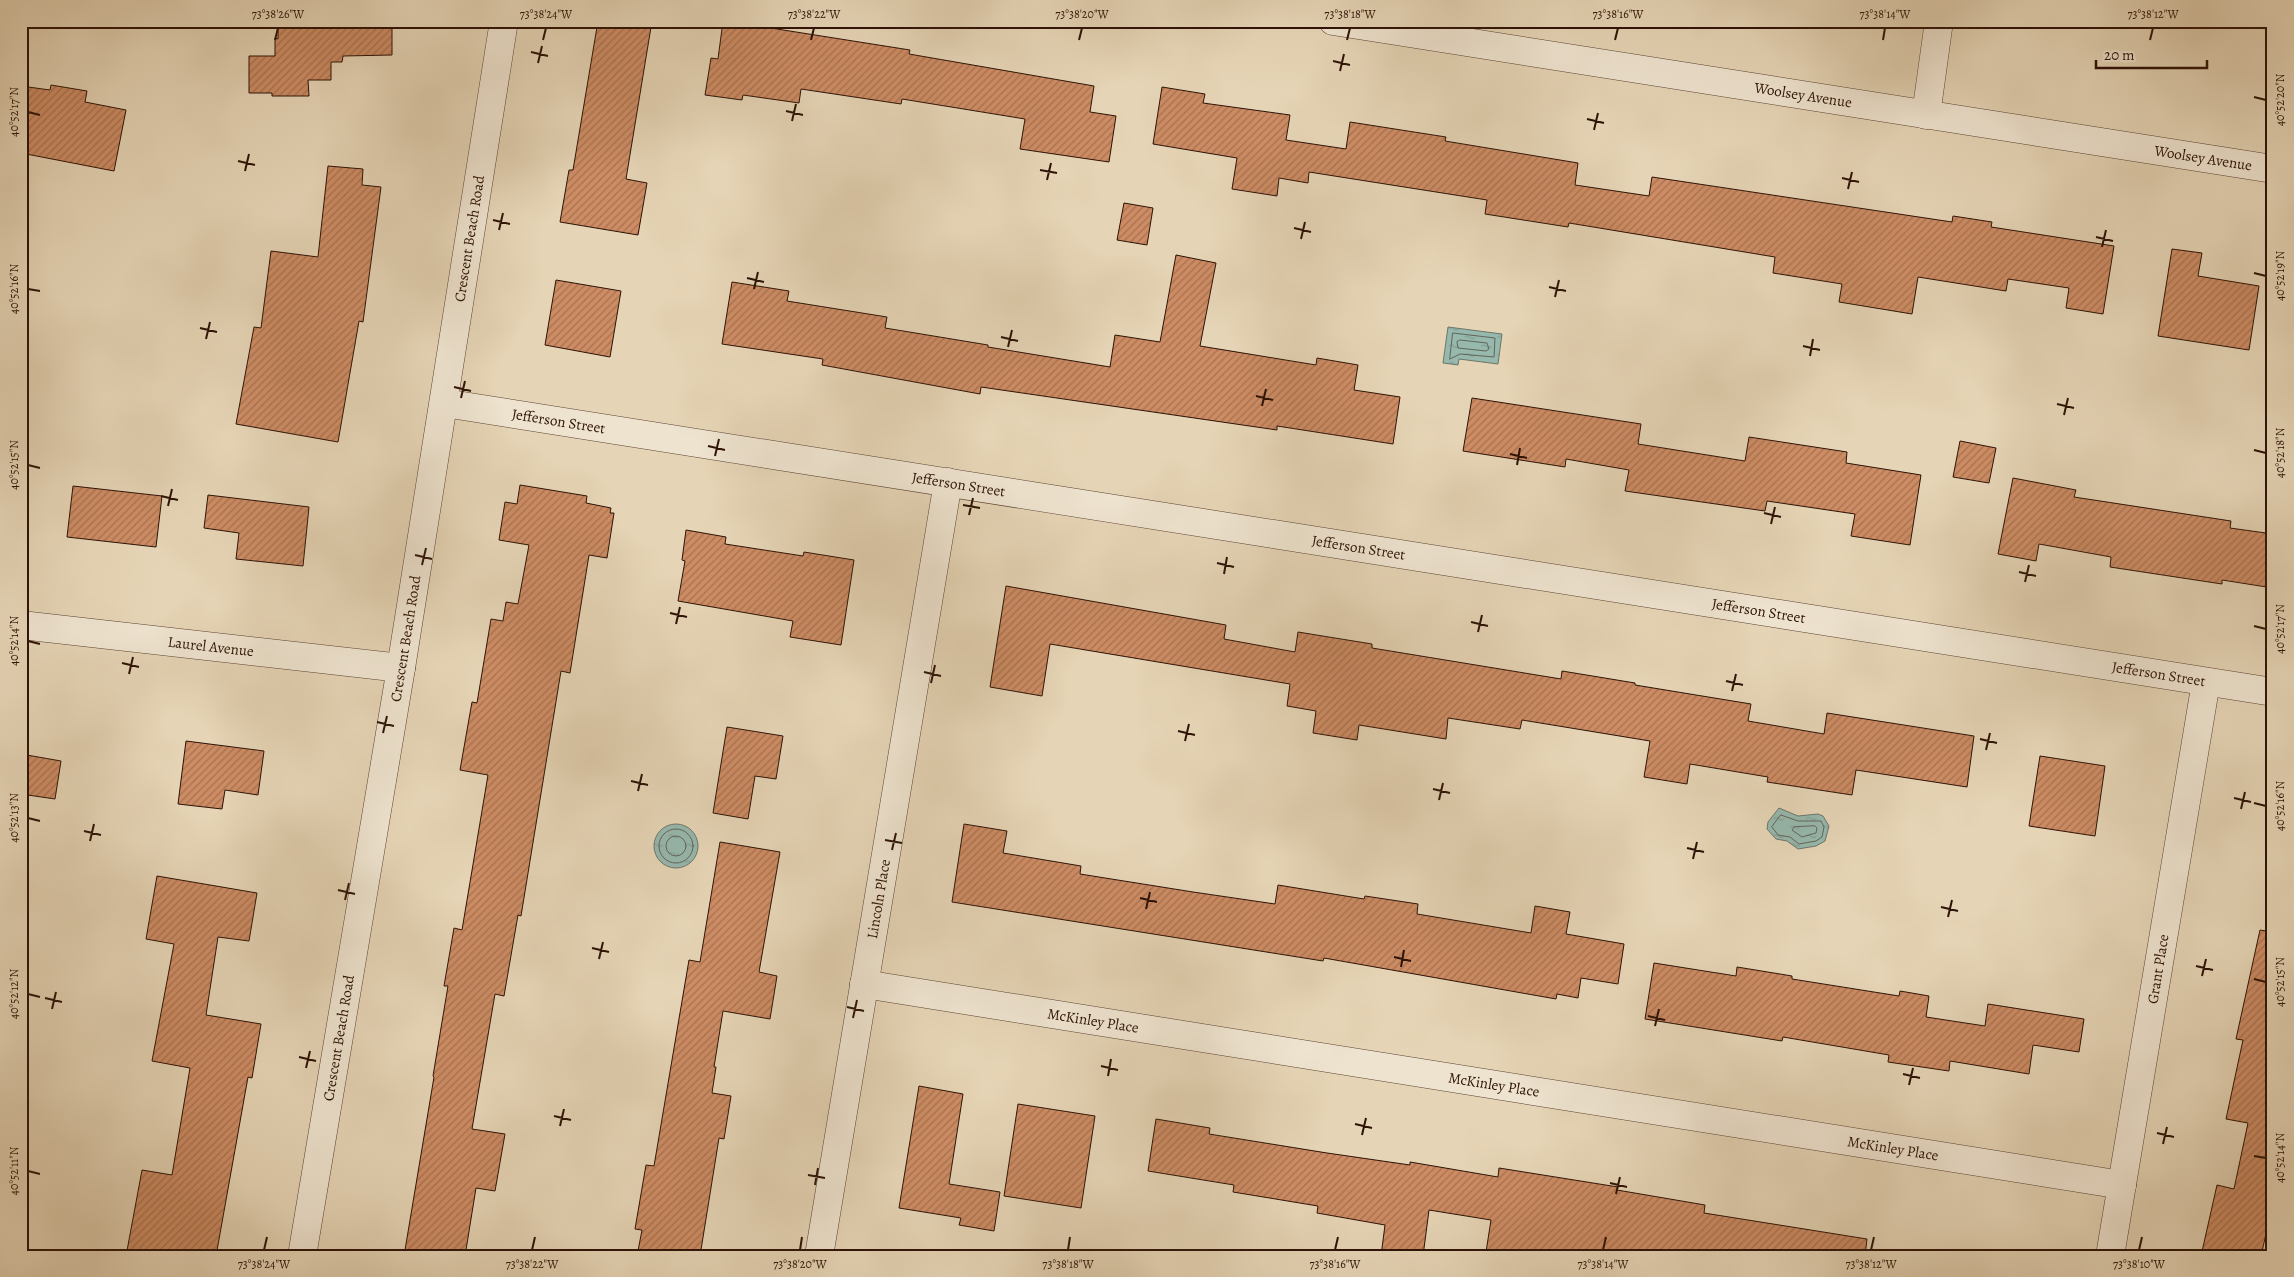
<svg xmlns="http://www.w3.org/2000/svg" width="2294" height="1277" viewBox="0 0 2294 1277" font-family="Alegreya,serif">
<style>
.water{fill:url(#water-ripples);stroke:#6c766a}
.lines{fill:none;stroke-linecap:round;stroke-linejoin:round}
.shore{stroke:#62655a;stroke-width:1}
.building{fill:url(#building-hatch);stroke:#2d1206}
.minor-casing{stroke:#5b4232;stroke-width:29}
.minor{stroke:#eee3cf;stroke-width:28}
.ticks{fill:none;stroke:#2d1206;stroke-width:2}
.labels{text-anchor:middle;stroke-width:5;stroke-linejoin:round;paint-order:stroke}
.street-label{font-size:15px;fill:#2d1206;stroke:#eee3cf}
.neatline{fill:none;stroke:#2d1206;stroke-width:2}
.ticks-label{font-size:12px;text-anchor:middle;fill:#2d1206}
</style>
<defs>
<pattern id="water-ripples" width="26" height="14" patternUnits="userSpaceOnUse" patternTransform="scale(1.25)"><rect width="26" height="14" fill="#96b8ad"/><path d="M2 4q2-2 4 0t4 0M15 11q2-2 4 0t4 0" fill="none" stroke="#829d93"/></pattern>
<pattern id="building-hatch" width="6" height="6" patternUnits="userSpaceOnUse" patternTransform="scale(1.25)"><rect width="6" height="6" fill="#cd8c64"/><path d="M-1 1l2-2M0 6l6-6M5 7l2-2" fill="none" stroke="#a77150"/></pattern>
</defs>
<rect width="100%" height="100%" fill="#e5d4b5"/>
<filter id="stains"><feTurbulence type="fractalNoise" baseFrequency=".004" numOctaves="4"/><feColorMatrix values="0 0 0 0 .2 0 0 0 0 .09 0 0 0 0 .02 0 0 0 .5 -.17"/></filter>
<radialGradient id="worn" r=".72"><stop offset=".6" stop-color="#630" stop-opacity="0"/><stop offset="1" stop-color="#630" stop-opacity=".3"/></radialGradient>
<g class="water">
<path d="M 1448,327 L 1502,334 L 1498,364 L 1459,359 L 1458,365 L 1443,363 Z"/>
<path d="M 1779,808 L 1798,816 L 1818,814 L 1823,816 L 1829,826 L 1825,841 L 1816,846 L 1798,849 L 1787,841 L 1776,839 L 1767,829 L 1768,822 Z"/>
<circle cx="676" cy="846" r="22"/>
</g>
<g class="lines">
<g class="shore">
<path d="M 1453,333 L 1495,338 L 1494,357 L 1460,354 L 1450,359 Z"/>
<path d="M 1460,340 L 1487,343 L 1489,349 L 1486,351 L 1458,348 L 1457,342 Z"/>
<path d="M 1781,815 L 1798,821 L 1821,821 L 1824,827 L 1822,837 L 1816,841 L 1799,844 L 1790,837 L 1778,835 L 1772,827 Z"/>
<path d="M 1815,826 L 1817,828 L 1816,833 L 1802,837 L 1792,830 L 1794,827 Z"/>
<circle cx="676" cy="846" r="17"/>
<circle cx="676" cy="846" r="10"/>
</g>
</g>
<g class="building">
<path d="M 278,21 L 392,21 L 392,55 L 343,56 L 342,62 L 331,62 L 331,80 L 308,80 L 309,96 L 272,96 L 272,93 L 249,93 L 249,56 L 275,56 L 275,38 L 278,39 Z"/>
<path d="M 598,21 L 652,21 L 626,179 L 647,183 L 638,235 L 560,222 L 569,170 L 573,170 Z"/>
<path d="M 723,21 L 759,21 L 758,26 L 910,50 L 909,54 L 1094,86 L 1090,112 L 1116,116 L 1109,162 L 1020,149 L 1025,119 L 902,99 L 901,104 L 801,89 L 799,103 L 743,95 L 742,100 L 705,95 L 711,58 L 718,59 Z"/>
<path d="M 51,85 L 87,91 L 85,102 L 126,110 L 114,171 L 21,153 L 21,86 L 50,90 Z"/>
<path d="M 1162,87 L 1205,94 L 1203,103 L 1290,115 L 1286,140 L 1346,149 L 1350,122 L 1446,137 L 1445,141 L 1578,163 L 1575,185 L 1649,196 L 1652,177 L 1952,222 L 1953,216 L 1992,222 L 1991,227 L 2114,246 L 2103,314 L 2066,308 L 2069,288 L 2008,279 L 2006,291 L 1918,277 L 1912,314 L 1839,302 L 1842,284 L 1773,273 L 1775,257 L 1569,223 L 1568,227 L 1485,214 L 1487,200 L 1309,172 L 1308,183 L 1279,178 L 1277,196 L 1232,189 L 1237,158 L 1153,144 Z"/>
<path d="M 328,166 L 363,169 L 362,185 L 381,187 L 363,322 L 359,321 L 338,442 L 236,424 L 254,327 L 261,328 L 271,251 L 318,257 Z"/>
<path d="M 1124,203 L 1153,208 L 1147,245 L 1117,240 Z"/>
<path d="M 2172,249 L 2202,253 L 2198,276 L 2259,286 L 2249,350 L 2158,336 Z"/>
<path d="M 1176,255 L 1216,263 L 1200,346 L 1316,365 L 1317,358 L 1358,365 L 1354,390 L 1400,397 L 1393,444 L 1277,426 L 1277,430 L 981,387 L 980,394 L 822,365 L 823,359 L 722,344 L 732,282 L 789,291 L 787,301 L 887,317 L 885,328 L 988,345 L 988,347 L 1110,367 L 1115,335 L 1160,342 Z"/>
<path d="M 556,280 L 621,291 L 610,357 L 545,345 Z"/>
<path d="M 1472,398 L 1641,424 L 1638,444 L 1745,461 L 1749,437 L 1847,452 L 1846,463 L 1921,475 L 1910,545 L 1851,536 L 1855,514 L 1767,501 L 1765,511 L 1625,491 L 1629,470 L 1566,459 L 1565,467 L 1463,451 Z"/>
<path d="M 1960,441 L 1996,448 L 1989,483 L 1953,477 Z"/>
<path d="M 2013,478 L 2076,490 L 2074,497 L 2231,521 L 2230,528 L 2273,534 L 2273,588 L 2222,580 L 2222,584 L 2110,567 L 2111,557 L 2039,544 L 2036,561 L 1998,554 Z"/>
<path d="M 520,485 L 587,496 L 586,503 L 611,508 L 610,513 L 614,513 L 607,558 L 589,555 L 570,673 L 561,671 L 521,916 L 518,915 L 504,996 L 495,994 L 472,1129 L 505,1134 L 495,1191 L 476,1188 L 465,1256 L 404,1256 L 434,1077 L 433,1076 L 448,986 L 444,986 L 454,928 L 462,930 L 488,775 L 460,770 L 472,702 L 477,703 L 491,619 L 503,621 L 506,602 L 518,604 L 529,545 L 499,540 L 505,502 L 517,504 Z"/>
<path d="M 73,486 L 162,496 L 156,547 L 67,537 Z"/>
<path d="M 208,495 L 309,507 L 303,566 L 236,559 L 239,533 L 204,528 Z"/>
<path d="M 686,530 L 726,537 L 725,544 L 803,556 L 804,552 L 854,560 L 841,645 L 790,637 L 793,621 L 678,601 L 685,561 L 682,560 Z"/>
<path d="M 1006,586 L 1226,625 L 1224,639 L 1295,652 L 1298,632 L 1372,644 L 1372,648 L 1561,679 L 1562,671 L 1635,683 L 1635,685 L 1751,704 L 1748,721 L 1824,734 L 1827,713 L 1974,736 L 1967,787 L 1856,770 L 1852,795 L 1767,782 L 1768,777 L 1690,764 L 1687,784 L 1644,777 L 1650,741 L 1522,720 L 1520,729 L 1448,718 L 1446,739 L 1359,725 L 1357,740 L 1313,733 L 1316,711 L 1287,706 L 1290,684 L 1050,644 L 1042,696 L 990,687 Z"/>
<path d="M 727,727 L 783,736 L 776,779 L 755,776 L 748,819 L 713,813 Z"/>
<path d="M 186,741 L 264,751 L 258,795 L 225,790 L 222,809 L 178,804 Z"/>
<path d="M 21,754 L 61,761 L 55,799 L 21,794 Z"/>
<path d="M 2040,756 L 2105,766 L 2095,836 L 2029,826 Z"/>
<path d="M 964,824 L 1007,831 L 1003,853 L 1081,866 L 1080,874 L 1193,892 L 1275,904 L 1278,885 L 1364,899 L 1365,896 L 1418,904 L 1417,914 L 1531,933 L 1535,906 L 1570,912 L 1566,934 L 1624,944 L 1618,984 L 1581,978 L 1578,998 L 1557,994 L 1556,999 L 1324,958 L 1323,961 L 952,902 Z"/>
<path d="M 720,842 L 780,852 L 759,972 L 777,976 L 770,1019 L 723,1011 L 714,1067 L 716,1067 L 712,1093 L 731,1096 L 724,1139 L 719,1138 L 700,1256 L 637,1256 L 642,1230 L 635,1229 L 646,1165 L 654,1166 L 689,960 L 700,962 Z"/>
<path d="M 157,876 L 257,893 L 249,941 L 218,937 L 206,1015 L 261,1024 L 252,1078 L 248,1077 L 216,1256 L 126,1256 L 142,1170 L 172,1175 L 190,1068 L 152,1061 L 174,944 L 146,939 Z"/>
<path d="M 2260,930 L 2273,932 L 2273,1203 L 2261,1256 L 2201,1256 L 2217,1185 L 2234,1189 L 2248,1123 L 2226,1119 L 2243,1040 L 2236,1039 Z"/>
<path d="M 1654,963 L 1736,976 L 1737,967 L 1792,976 L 1792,979 L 1899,996 L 1900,991 L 1929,996 L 1926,1017 L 1985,1026 L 1988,1004 L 2084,1019 L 2079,1052 L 2033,1045 L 2029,1074 L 1950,1061 L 1949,1071 L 1888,1062 L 1889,1055 L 1783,1037 L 1782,1041 L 1645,1019 Z"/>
<path d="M 919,1086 L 963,1094 L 949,1184 L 1000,1192 L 994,1231 L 959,1225 L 961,1218 L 899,1208 Z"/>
<path d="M 1018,1104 L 1095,1116 L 1081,1208 L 1004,1196 Z"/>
<path d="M 1156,1119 L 1210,1128 L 1209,1134 L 1327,1153 L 1410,1165 L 1410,1162 L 1498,1177 L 1499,1168 L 1618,1187 L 1617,1190 L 1705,1205 L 1704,1213 L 1867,1239 L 1865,1256 L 1511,1256 L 1486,1252 L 1491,1220 L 1429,1210 L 1423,1256 L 1381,1256 L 1385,1225 L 1317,1213 L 1318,1206 L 1233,1192 L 1234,1185 L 1148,1171 Z"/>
</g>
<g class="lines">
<defs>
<g id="minor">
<path id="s1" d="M 1333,21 L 2273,169"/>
<path d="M 1926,115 L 1939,21"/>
<path id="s2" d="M 444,403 L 2273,692"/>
<path id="s3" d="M 21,625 L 401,668"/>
<path id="s4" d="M 864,984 L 2122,1185"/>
<path id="s5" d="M 302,1256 L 401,668 L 504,21"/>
<path id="s6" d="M 819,1256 L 948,482"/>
<path id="s7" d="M 2110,1256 L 2206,682"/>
</g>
</defs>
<use href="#minor" class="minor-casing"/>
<use href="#minor" class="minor"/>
</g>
<path class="ticks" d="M 275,40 L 278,28M 543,40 L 546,28M 811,40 L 814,28M 1079,40 L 1082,28M 1347,40 L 1350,28M 1615,40 L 1618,28M 1883,40 L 1885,28M 2150,40 L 2153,28M 531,52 L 548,56M 1333,61 L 1350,65M 538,63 L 542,46M 1340,71 L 1344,54M 2254,97 L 2266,100M 786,111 L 803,115M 28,112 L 40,115M 1587,119 L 1604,123M 792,121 L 796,104M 1594,130 L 1598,113M 238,161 L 255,165M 1040,170 L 1057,173M 245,171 L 249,154M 1842,178 L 1859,182M 1047,180 L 1051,163M 1848,189 L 1852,172M 493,220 L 510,224M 1294,228 L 1311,232M 499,230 L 503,213M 2096,237 L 2113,241M 1301,239 L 1305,222M 2102,247 L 2106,230M 2254,273 L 2266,276M 747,278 L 764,282M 1549,287 L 1566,291M 28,289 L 40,291M 754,289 L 758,272M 1555,297 L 1559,280M 200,328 L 217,332M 1001,337 L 1018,341M 206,339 L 210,322M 1803,346 L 1820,350M 1008,347 L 1012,330M 1810,356 L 1813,339M 454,387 L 471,391M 1256,396 L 1273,400M 461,398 L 465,381M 2057,404 L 2074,408M 1262,406 L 1266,389M 2064,415 L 2068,398M 708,446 L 725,450M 2254,450 L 2266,453M 1510,454 L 1527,458M 715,456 L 719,439M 28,465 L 40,468M 1517,465 L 1520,448M 161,496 L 178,500M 963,505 L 980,508M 168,506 L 172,489M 1764,513 L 1781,517M 969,515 L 973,498M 1771,524 L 1775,507M 415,555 L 432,559M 1217,563 L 1234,567M 422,565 L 426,548M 2019,572 L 2036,576M 1224,574 L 1227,557M 2025,582 L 2029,565M 670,613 L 687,617M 1471,622 L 1488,626M 676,624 L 680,607M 2254,626 L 2266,629M 1478,632 L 1482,615M 28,641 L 40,644M 122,663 L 139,667M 924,672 L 941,676M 129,674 L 133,657M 1726,681 L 1743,685M 931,683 L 935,665M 1732,691 L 1736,674M 377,722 L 394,726M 1178,731 L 1195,735M 383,733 L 387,716M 1980,739 L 1997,743M 1185,741 L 1189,724M 1986,750 L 1990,733M 631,781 L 648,785M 1433,789 L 1450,793M 638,791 L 642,774M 2234,798 L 2251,802M 1439,800 L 1443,783M 2254,803 L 2266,806M 2241,809 L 2245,792M 28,818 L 40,821M 84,831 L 101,835M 885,840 L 902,843M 90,841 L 94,824M 1687,848 L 1704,852M 892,850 L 896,833M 1693,859 L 1697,842M 338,890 L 355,894M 1140,898 L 1157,902M 345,900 L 349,883M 1941,907 L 1958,911M 1146,909 L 1150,892M 1948,917 L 1952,900M 592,948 L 609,952M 1394,957 L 1411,961M 599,959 L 603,942M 2196,966 L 2213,970M 1401,967 L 1404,950M 2202,976 L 2206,959M 2254,979 L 2266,982M 28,994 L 40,997M 45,998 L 62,1002M 847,1007 L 864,1011M 52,1009 L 56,992M 1648,1016 L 1665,1020M 853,1018 L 857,1000M 1655,1026 L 1659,1009M 299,1057 L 316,1061M 1101,1066 L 1118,1070M 306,1068 L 310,1051M 1903,1074 L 1920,1078M 1108,1076 L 1111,1059M 1909,1085 L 1913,1068M 554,1116 L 571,1120M 1355,1124 L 1372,1128M 560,1126 L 564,1109M 2157,1133 L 2174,1137M 1362,1135 L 1366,1118M 2163,1144 L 2167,1127M 2254,1156 L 2266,1158M 28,1171 L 40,1174M 808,1175 L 825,1178M 1610,1183 L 1627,1187M 815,1185 L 818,1168M 1616,1194 L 1620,1177M 264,1250 L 267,1237M 532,1250 L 535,1237M 800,1250 L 802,1237M 1068,1250 L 1070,1237M 1335,1250 L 1338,1237M 1603,1250 L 1606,1237M 1871,1250 L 1874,1237M 2139,1250 L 2142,1237"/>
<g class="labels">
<g class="street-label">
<text dy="5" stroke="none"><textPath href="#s1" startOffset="476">Woolsey Avenue</textPath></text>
<text dy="5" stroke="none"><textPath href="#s1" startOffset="881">Woolsey Avenue</textPath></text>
<text dy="5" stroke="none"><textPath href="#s5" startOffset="1031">Crescent Beach Road</textPath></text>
<text dy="5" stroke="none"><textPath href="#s2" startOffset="116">Jefferson Street</textPath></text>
<text dy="5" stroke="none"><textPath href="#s2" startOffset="521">Jefferson Street</textPath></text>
<text dy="5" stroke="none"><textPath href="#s2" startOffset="926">Jefferson Street</textPath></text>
<text dy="5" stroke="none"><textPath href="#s2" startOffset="1331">Jefferson Street</textPath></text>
<text dy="5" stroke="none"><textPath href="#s5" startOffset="626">Crescent Beach Road</textPath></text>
<text dy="5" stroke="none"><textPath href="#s3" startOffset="191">Laurel Avenue</textPath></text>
<text dy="5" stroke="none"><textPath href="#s2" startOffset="1736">Jefferson Street</textPath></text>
<text dy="5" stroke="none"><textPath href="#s6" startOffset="362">Lincoln Place</textPath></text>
<text dy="5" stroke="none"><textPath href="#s7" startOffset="291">Grant Place</textPath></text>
<text dy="5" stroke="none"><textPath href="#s4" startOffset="232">McKinley Place</textPath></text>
<text dy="5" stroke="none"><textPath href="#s5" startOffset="221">Crescent Beach Road</textPath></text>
<text dy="5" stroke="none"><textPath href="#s4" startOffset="638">McKinley Place</textPath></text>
<text dy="5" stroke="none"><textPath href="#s4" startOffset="1042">McKinley Place</textPath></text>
</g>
</g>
<rect width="2294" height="1277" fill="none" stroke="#e5d4b5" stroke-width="55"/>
<path d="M2096 60v8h111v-8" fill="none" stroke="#2d1206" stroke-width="2.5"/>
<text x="2104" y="60" font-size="15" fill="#2d1206" stroke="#eee3cf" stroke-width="4" paint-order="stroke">20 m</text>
<rect x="28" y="28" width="2238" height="1222" class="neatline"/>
<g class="ticks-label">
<text x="278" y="18">73°38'26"W</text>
<text x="546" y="18">73°38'24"W</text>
<text x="814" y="18">73°38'22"W</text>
<text x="1082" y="18">73°38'20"W</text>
<text x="1350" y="18">73°38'18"W</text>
<text x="1618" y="18">73°38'16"W</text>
<text x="1885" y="18">73°38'14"W</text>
<text x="2153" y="18">73°38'12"W</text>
<text transform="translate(2280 100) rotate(-90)" y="4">40°52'20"N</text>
<text transform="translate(14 112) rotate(-90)" y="4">40°52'17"N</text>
<text transform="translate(2280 276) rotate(-90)" y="4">40°52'19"N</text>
<text transform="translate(14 289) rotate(-90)" y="4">40°52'16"N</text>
<text transform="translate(2280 453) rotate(-90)" y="4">40°52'18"N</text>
<text transform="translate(14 465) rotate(-90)" y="4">40°52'15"N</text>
<text transform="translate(2280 629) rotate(-90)" y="4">40°52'17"N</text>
<text transform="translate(14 641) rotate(-90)" y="4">40°52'14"N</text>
<text transform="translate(2280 806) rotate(-90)" y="4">40°52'16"N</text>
<text transform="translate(14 818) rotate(-90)" y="4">40°52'13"N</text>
<text transform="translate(2280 982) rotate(-90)" y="4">40°52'15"N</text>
<text transform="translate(14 994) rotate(-90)" y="4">40°52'12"N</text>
<text transform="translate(2280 1158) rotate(-90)" y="4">40°52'14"N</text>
<text transform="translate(14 1171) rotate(-90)" y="4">40°52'11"N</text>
<text x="264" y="1268">73°38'24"W</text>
<text x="532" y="1268">73°38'22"W</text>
<text x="800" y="1268">73°38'20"W</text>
<text x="1068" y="1268">73°38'18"W</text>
<text x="1335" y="1268">73°38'16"W</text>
<text x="1603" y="1268">73°38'14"W</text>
<text x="1871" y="1268">73°38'12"W</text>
<text x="2139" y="1268">73°38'10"W</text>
</g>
<rect width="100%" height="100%" filter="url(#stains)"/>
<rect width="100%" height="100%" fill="url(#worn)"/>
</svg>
